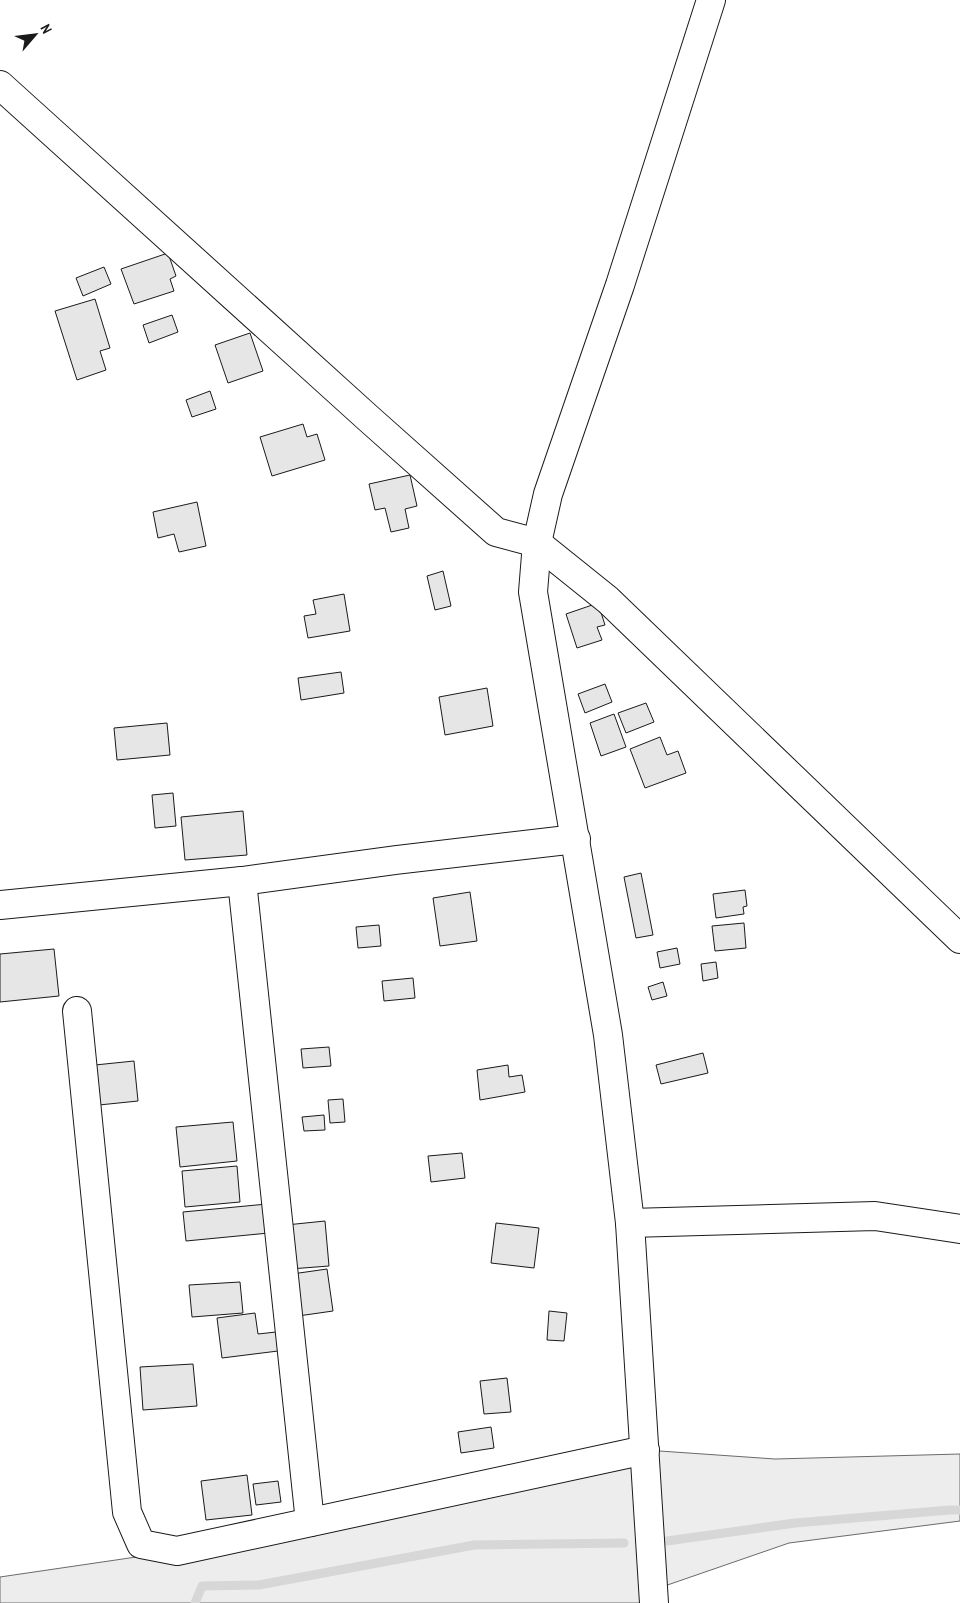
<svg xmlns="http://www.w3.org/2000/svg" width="960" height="1603" viewBox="0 0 960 1603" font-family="'Archivo Narrow',sans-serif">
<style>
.built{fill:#ededed;stroke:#6a6a6a}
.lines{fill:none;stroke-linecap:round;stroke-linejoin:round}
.stream{stroke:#d7d7d7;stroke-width:9}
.building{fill:#e6e6e6;stroke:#1a1a1a}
.minor-casing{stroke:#1a1a1a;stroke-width:30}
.major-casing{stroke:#1a1a1a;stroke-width:30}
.minor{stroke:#fff;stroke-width:28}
.major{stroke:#fff;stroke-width:28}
</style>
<rect width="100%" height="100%" fill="#fff"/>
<path class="built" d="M 645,1450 L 775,1459 L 960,1454 L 960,1521 L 789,1543 L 653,1590 L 654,1603 L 0,1603 L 0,1577 L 177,1551 Z"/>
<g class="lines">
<g class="stream">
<path d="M 667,1541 L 795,1523 L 950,1510 L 960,1510"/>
<path d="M 195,1603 L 202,1586 L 259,1585 L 474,1545 L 624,1543"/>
</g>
</g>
<g class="building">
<path d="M 168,253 L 176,276 L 170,279 L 174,291 L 134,304 L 121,269 Z"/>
<path d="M 104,267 L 111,284 L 83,296 L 76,278 Z"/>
<path d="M 95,299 L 110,348 L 100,351 L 106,370 L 77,380 L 55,311 Z"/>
<path d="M 172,315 L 178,332 L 149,343 L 143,325 Z"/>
<path d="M 250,333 L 263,371 L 228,383 L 215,345 Z"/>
<path d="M 210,391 L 216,409 L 192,417 L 186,400 Z"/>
<path d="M 303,424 L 307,437 L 317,434 L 325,460 L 272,476 L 260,437 Z"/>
<path d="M 410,475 L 417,506 L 405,509 L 409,528 L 391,532 L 385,508 L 375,510 L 369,484 Z"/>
<path d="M 197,502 L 206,546 L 179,552 L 174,534 L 158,538 L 153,512 Z"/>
<path d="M 443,571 L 451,606 L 435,610 L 427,576 Z"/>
<path d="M 344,594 L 350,631 L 308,638 L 304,616 L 316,614 L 313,600 Z"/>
<path d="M 598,603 L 605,625 L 597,627 L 602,640 L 577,648 L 566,614 Z"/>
<path d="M 341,672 L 344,693 L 301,700 L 298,678 Z"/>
<path d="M 605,684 L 612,702 L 585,713 L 578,694 Z"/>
<path d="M 487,688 L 493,726 L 445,735 L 439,697 Z"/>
<path d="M 646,703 L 654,722 L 626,733 L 618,713 Z"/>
<path d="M 614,714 L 626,747 L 601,756 L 590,723 Z"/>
<path d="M 167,723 L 170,755 L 117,760 L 114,728 Z"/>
<path d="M 660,737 L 667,755 L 678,751 L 686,773 L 645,788 L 630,749 Z"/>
<path d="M 173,793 L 176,826 L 155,828 L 152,795 Z"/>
<path d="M 243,811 L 247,855 L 185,860 L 181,817 Z"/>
<path d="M 641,873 L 653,935 L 636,938 L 624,877 Z"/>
<path d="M 745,890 L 747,906 L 743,907 L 744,914 L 716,918 L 713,894 Z"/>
<path d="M 470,892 L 477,941 L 440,946 L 433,898 Z"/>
<path d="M 744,923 L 746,948 L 715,951 L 712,926 Z"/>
<path d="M 379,925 L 381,946 L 358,948 L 356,927 Z"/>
<path d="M 677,948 L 680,964 L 660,968 L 657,952 Z"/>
<path d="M 54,949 L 59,996 L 0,1002 L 0,954 Z"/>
<path d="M 716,962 L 718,978 L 703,981 L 701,964 Z"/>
<path d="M 413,978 L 415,998 L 384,1001 L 382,981 Z"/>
<path d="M 663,982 L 667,996 L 652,1000 L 648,987 Z"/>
<path d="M 329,1047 L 331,1066 L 303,1068 L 301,1049 Z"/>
<path d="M 703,1053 L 708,1073 L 661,1084 L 656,1065 Z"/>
<path d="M 134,1061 L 138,1101 L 99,1105 L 95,1065 Z"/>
<path d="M 508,1065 L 509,1077 L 522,1075 L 525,1092 L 480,1100 L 477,1070 Z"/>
<path d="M 343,1099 L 345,1122 L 330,1123 L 328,1100 Z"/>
<path d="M 324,1115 L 325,1130 L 304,1131 L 302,1117 Z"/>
<path d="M 233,1122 L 237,1161 L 180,1167 L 176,1127 Z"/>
<path d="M 462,1153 L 465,1178 L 431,1182 L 428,1156 Z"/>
<path d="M 237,1166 L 240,1202 L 185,1207 L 182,1171 Z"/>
<path d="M 267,1204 L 269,1233 L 186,1241 L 183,1212 Z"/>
<path d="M 325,1221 L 329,1266 L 290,1269 L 286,1225 Z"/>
<path d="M 496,1223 L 539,1228 L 534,1268 L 491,1263 Z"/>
<path d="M 327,1269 L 333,1311 L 298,1316 L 292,1274 Z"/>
<path d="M 240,1282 L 243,1313 L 192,1317 L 189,1285 Z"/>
<path d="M 549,1311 L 567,1313 L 564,1341 L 547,1340 Z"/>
<path d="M 255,1313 L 258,1334 L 276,1332 L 278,1351 L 222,1358 L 217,1318 Z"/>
<path d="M 193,1364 L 197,1406 L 143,1410 L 140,1367 Z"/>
<path d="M 507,1378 L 511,1412 L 484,1414 L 480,1381 Z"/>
<path d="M 491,1427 L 494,1448 L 461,1453 L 458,1432 Z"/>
<path d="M 247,1475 L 252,1515 L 206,1520 L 201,1481 Z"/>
<path d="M 278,1481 L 281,1502 L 256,1505 L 253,1484 Z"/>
</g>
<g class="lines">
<defs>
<g id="minor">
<path d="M 0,85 L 368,418 L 496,532 L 537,543 L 608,600 L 960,939"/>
<path d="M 242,881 L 310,1522"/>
<path d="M 0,905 L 242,881 L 396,860 L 576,839"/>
<path d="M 77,1011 L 127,1512 L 141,1544 L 177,1551 L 645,1450"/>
<path d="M 630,1223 L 875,1216 L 960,1229"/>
</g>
<path id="major" d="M 654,1603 L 630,1223 L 608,1035 L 533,592 L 537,543 L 548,494 L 620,285 L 711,0"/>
</defs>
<use href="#minor" class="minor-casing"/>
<use href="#major" class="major-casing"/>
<use href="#minor" class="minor"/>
<use href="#major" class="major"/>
</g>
<g transform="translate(35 35) rotate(62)" stroke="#ffffff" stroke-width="4" paint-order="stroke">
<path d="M0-4L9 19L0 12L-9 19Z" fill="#1a1a1a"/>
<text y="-8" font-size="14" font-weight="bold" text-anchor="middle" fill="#1a1a1a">N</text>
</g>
</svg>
